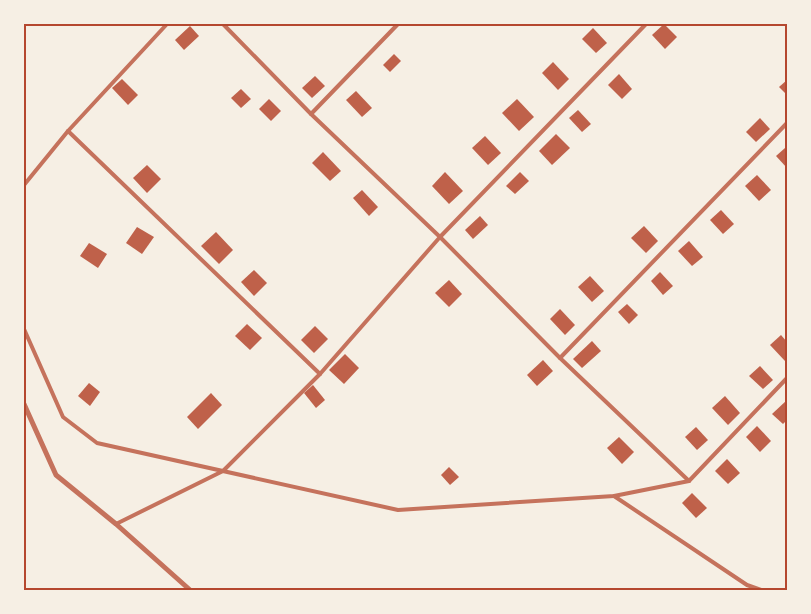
<svg xmlns="http://www.w3.org/2000/svg" width="811" height="614" viewBox="0 0 811 614" font-family="'Source Sans 3',sans-serif">
<style>
.building{fill:#bf614a}
.lines{fill:none;stroke-linecap:round;stroke-linejoin:round}
.service{stroke:#c5725c;stroke-width:4}
.minor{stroke:#c5725c;stroke-width:5}
.neatline{fill:none;stroke:#b5482f;stroke-width:2}
</style>
<rect width="100%" height="100%" fill="#f6efe4"/>
<g class="building">
<path d="M 664,24 L 677,37 L 665,49 L 652,35 Z"/>
<path d="M 190,26 L 199,36 L 184,50 L 175,40 Z"/>
<path d="M 593,28 L 607,43 L 596,53 L 582,39 Z"/>
<path d="M 394,54 L 401,61 L 390,72 L 383,65 Z"/>
<path d="M 553,62 L 569,79 L 558,90 L 542,73 Z"/>
<path d="M 619,74 L 632,89 L 622,99 L 608,85 Z"/>
<path d="M 315,76 L 325,86 L 312,98 L 302,88 Z"/>
<path d="M 122,79 L 138,95 L 128,105 L 112,88 Z"/>
<path d="M 787,80 L 787,95 L 779,87 Z"/>
<path d="M 241,89 L 251,99 L 241,108 L 231,98 Z"/>
<path d="M 356,91 L 372,108 L 362,117 L 346,100 Z"/>
<path d="M 269,99 L 281,111 L 271,121 L 259,109 Z"/>
<path d="M 517,99 L 534,117 L 519,131 L 502,113 Z"/>
<path d="M 578,110 L 591,124 L 582,132 L 569,118 Z"/>
<path d="M 760,118 L 770,129 L 756,142 L 746,132 Z"/>
<path d="M 556,134 L 570,148 L 552,165 L 539,151 Z"/>
<path d="M 485,136 L 501,153 L 488,165 L 472,148 Z"/>
<path d="M 785,148 L 787,151 L 787,168 L 776,156 Z"/>
<path d="M 323,152 L 341,171 L 330,181 L 312,163 Z"/>
<path d="M 147,165 L 161,179 L 147,193 L 133,178 Z"/>
<path d="M 445,172 L 463,191 L 449,204 L 432,186 Z"/>
<path d="M 520,172 L 529,181 L 515,194 L 506,186 Z"/>
<path d="M 757,175 L 771,190 L 759,201 L 745,186 Z"/>
<path d="M 362,190 L 378,207 L 369,216 L 353,198 Z"/>
<path d="M 721,210 L 734,224 L 723,234 L 710,220 Z"/>
<path d="M 480,216 L 488,225 L 473,239 L 465,230 Z"/>
<path d="M 644,226 L 658,241 L 646,253 L 631,238 Z"/>
<path d="M 137,227 L 154,237 L 142,254 L 126,243 Z"/>
<path d="M 216,232 L 233,250 L 219,264 L 201,246 Z"/>
<path d="M 689,241 L 703,257 L 692,266 L 678,251 Z"/>
<path d="M 89,243 L 107,254 L 98,268 L 80,256 Z"/>
<path d="M 254,270 L 267,283 L 254,296 L 241,282 Z"/>
<path d="M 660,272 L 673,286 L 663,295 L 651,281 Z"/>
<path d="M 590,276 L 604,291 L 592,302 L 578,287 Z"/>
<path d="M 449,280 L 462,294 L 449,307 L 435,293 Z"/>
<path d="M 627,304 L 638,315 L 629,324 L 618,312 Z"/>
<path d="M 560,309 L 575,325 L 565,335 L 550,319 Z"/>
<path d="M 247,324 L 262,338 L 250,350 L 235,336 Z"/>
<path d="M 315,326 L 328,339 L 314,353 L 301,340 Z"/>
<path d="M 781,335 L 787,342 L 787,359 L 785,361 L 770,345 Z"/>
<path d="M 592,341 L 601,351 L 582,368 L 573,359 Z"/>
<path d="M 345,354 L 359,368 L 344,384 L 329,370 Z"/>
<path d="M 543,360 L 553,371 L 537,386 L 527,375 Z"/>
<path d="M 760,366 L 773,380 L 763,389 L 749,376 Z"/>
<path d="M 89,383 L 100,392 L 90,406 L 78,396 Z"/>
<path d="M 313,385 L 325,400 L 316,408 L 304,393 Z"/>
<path d="M 211,393 L 222,405 L 198,429 L 187,417 Z"/>
<path d="M 725,396 L 740,413 L 728,425 L 712,408 Z"/>
<path d="M 787,400 L 787,420 L 783,424 L 772,414 Z"/>
<path d="M 757,426 L 771,441 L 760,452 L 746,437 Z"/>
<path d="M 696,427 L 708,440 L 697,450 L 685,437 Z"/>
<path d="M 619,437 L 634,452 L 622,464 L 607,448 Z"/>
<path d="M 727,459 L 740,473 L 728,484 L 715,471 Z"/>
<path d="M 449,467 L 459,477 L 450,485 L 441,475 Z"/>
<path d="M 692,493 L 707,508 L 696,518 L 682,503 Z"/>
</g>
<g class="lines">
<g class="service">
<path d="M 223,24 L 311,114 L 440,237 L 560,358 L 689,481"/>
<path d="M 311,114 L 398,24"/>
<path d="M 68,131 L 320,374"/>
<path d="M 24,185 L 68,131 L 167,24"/>
<path d="M 24,329 L 63,417 L 97,443 L 398,510 L 614,496 L 689,481 L 787,378"/>
<path d="M 560,358 L 787,123"/>
<path d="M 614,496 L 747,585 L 761,590"/>
<path d="M 116,524 L 223,471 L 320,374 L 440,237 L 646,24"/>
</g>
<path class="minor" d="M 24,404 L 56,475 L 116,524 L 190,590"/>
</g>
<rect width="811" height="614" fill="none" stroke="#f6efe4" stroke-width="50"/>
<rect x="25" y="25" width="761" height="564" class="neatline"/>
</svg>
